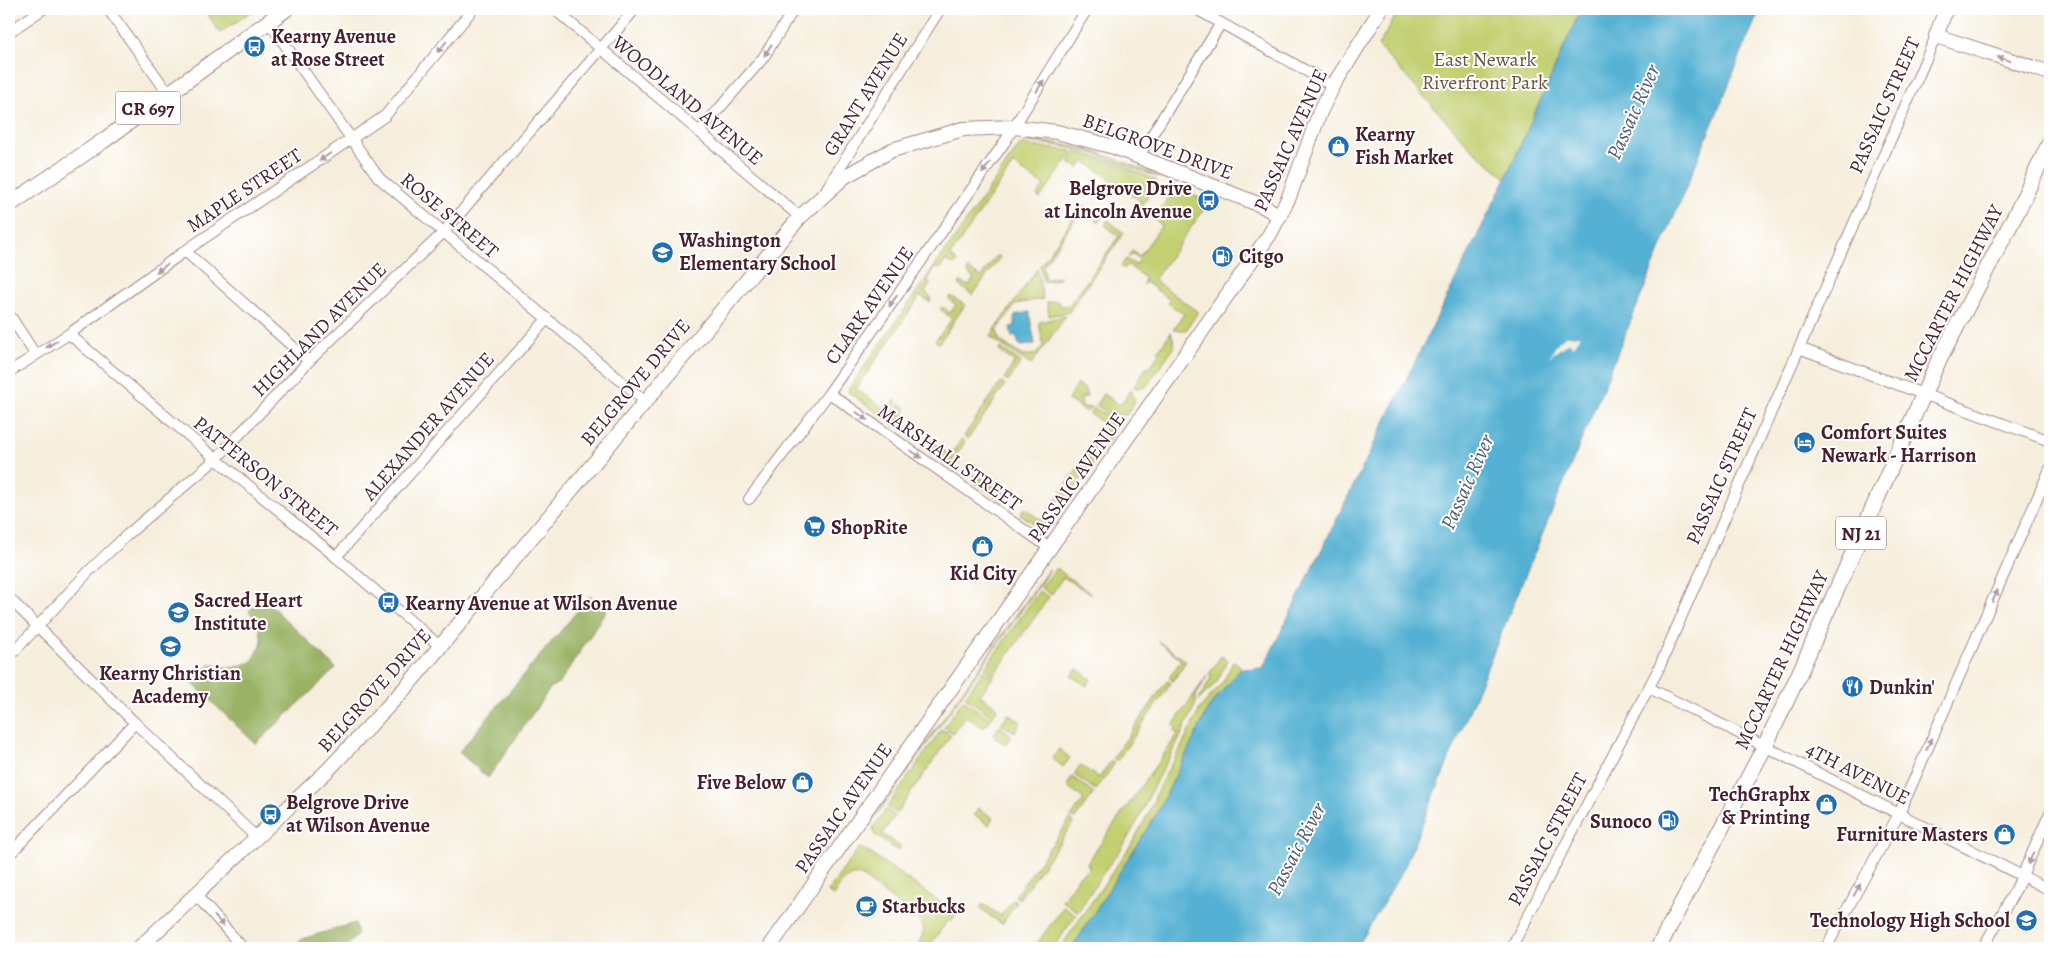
<svg xmlns="http://www.w3.org/2000/svg" width="2059" height="957" viewBox="0 0 2059 957" font-family="Alegreya,serif">
<style>
.green{fill:#c2d072;stroke:#86784e}
.forest{fill:#99b264;stroke:#726848}
.water{fill:#55b1d3;stroke:#50687f}
.pier{fill:#f6eedc}
.lines{fill:none;stroke-linecap:round;stroke-linejoin:round}
.street-casing{stroke:#a08684;stroke-width:12}
.secondary-casing{stroke:#a08684;stroke-width:16}
.primary-casing{stroke:#a08684;stroke-width:17}
.street{stroke:#fff;stroke-width:10}
.secondary{stroke:#fff;stroke-width:14}
.primary{stroke:#fff;stroke-width:15}
.oneway{fill:#ae9aa0}
.labels{text-anchor:middle;stroke-width:4;stroke-linejoin:round;paint-order:stroke}
.shield{fill:#fff;stroke:#80626b;stroke-width:1}
.shield-label{font-size:19px;font-weight:bold;fill:#4a1f2b}
.poi-label{font-size:20px;font-weight:bold;fill:#4a1f2b;stroke:#fff;text-anchor:start}
.park-label{font-size:20px;fill:#6e5440;stroke:#fff}
.street-label{font-size:20px;fill:#4a1f2b;stroke:#fff}
.water-label{font-size:21px;font-style:italic;fill:#4e596e;stroke:#fff}
</style>
<rect width="100%" height="100%" fill="#fff"/>
<filter id="ink" filterUnits="userSpaceOnUse"><feTurbulence type="fractalNoise" baseFrequency=".02" numOctaves="2"/><feDisplacementMap in="SourceGraphic" scale="10" xChannelSelector="R" yChannelSelector="G"/><feConvolveMatrix kernelMatrix="1 2 1 2 8 2 1 2 1" color-interpolation-filters="sRGB"/></filter>
<filter id="wash" filterUnits="userSpaceOnUse"><feTurbulence type="fractalNoise" baseFrequency=".0096" numOctaves="4" result="noise"/><feDisplacementMap in="SourceGraphic" scale="20" xChannelSelector="R" yChannelSelector="G"/><feGaussianBlur stdDeviation="1.12" result="paint"/><feColorMatrix in="noise" values="0 0 0 0 0 0 0 0 0 0 0 0 0 0 0 0 0 1.4 0 .05"/><feComposite in="paint" operator="in"/></filter>
<g filter="url(#wash)">
<rect width="100%" height="100%" fill="#f6eedc"/>
<g class="green">
<path d="M 204,9 L 255,9 L 220,33 Z"/>
<path d="M 1400,9 L 1581,9 L 1506,178 L 1469,146 L 1378,46 Z"/>
<path d="M 1022,141 C 1063,141 1102,152 1139,168 C 1146,171 1154,173 1160,178 L 1096,154 L 1062,146 Z"/>
<path d="M 1022,145 L 1072,151 L 1071,155 L 1040,198 L 1037,196 L 1044,186 L 1013,164 L 950,256 L 958,262 L 956,264 L 953,265 L 946,260 L 940,269 L 936,267 L 927,281 L 931,283 L 925,292 L 931,297 L 930,302 L 920,296 L 856,389 L 887,410 L 895,400 L 897,402 L 886,419 L 848,392 L 848,390 L 1019,146 Z"/>
<path d="M 1075,151 L 1112,162 L 1156,180 L 1156,185 L 1137,211 L 1136,206 L 1140,200 L 1132,195 L 1085,161 L 1079,168 L 1069,163 Z"/>
<path d="M 1176,188 L 1209,202 L 1154,280 L 1198,312 L 1186,330 L 1173,330 L 1184,314 L 1168,303 L 1170,300 L 1146,282 L 1143,285 L 1145,278 L 1128,265 L 1124,269 L 1121,266 L 1126,259 L 1136,265 L 1140,259 L 1133,254 L 1130,257 L 1128,256 L 1132,251 L 1140,256 L 1162,225 L 1155,220 L 1155,217 Z"/>
<path d="M 1083,204 L 1102,217 L 1099,222 L 1081,210 L 1043,266 L 1045,279 L 1061,277 L 1059,279 L 1043,282 L 1040,266 Z"/>
<path d="M 1108,220 L 1124,233 L 1078,298 L 1076,296 L 1119,236 L 1105,225 Z"/>
<path d="M 997,255 L 1000,257 L 973,295 L 960,286 L 959,283 L 962,282 L 969,286 L 974,278 L 967,273 L 968,269 L 981,277 Z"/>
<path d="M 1037,269 L 1043,299 L 1016,304 L 997,330 L 999,340 L 1023,356 L 1036,354 L 1043,346 L 1039,322 L 1066,316 L 1031,365 L 990,337 Z"/>
<path d="M 951,296 L 965,305 L 939,343 L 935,341 L 952,319 L 940,309 L 943,307 L 950,313 L 956,305 L 949,299 Z"/>
<path d="M 1074,298 L 1077,300 L 1069,312 L 1049,316 L 1047,302 L 1057,301 L 1061,306 L 1069,305 Z"/>
<path d="M 1171,332 L 1175,345 L 1146,387 L 1135,388 L 1134,386 L 1146,368 L 1148,369 L 1160,353 L 1158,351 Z"/>
<path d="M 1001,348 L 1021,362 L 1008,382 L 1004,379 L 1015,362 L 999,351 Z"/>
<path d="M 1001,382 L 1005,385 L 968,439 L 964,436 Z"/>
<path d="M 1077,384 L 1085,389 L 1087,397 L 1082,397 L 1081,406 L 1089,408 L 1091,407 L 1087,412 L 1068,400 Z"/>
<path d="M 1131,390 L 1135,402 L 1126,415 L 1109,414 L 1096,405 L 1103,394 L 1120,405 Z"/>
<path d="M 900,404 L 906,408 L 906,411 L 895,426 L 888,420 Z"/>
<path d="M 1093,408 L 1109,416 L 1112,435 L 1106,443 L 1095,443 L 1107,426 L 1090,414 Z"/>
<path d="M 962,439 L 965,442 L 950,464 L 928,449 L 933,443 L 950,455 Z"/>
<path d="M 1093,446 L 1096,458 L 1067,500 L 1055,500 Z"/>
<path d="M 973,475 L 977,475 L 1008,496 L 1004,502 L 971,479 Z"/>
<path d="M 1053,503 L 1056,515 L 1045,531 L 1020,514 L 1024,508 L 1041,520 Z"/>
<path d="M 1056,568 L 1091,594 L 1063,577 L 1051,595 L 1041,588 Z"/>
<path d="M 1049,569 L 1049,571 L 869,826 L 871,821 Z"/>
<path d="M 1039,591 L 1049,597 L 994,675 L 985,668 Z"/>
<path d="M 1158,641 L 1186,661 L 1173,681 L 1169,678 L 1181,660 Z"/>
<path d="M 1221,656 L 1228,660 L 1216,683 L 1198,701 L 1212,676 L 1209,674 Z"/>
<path d="M 1233,662 L 1239,665 L 1241,669 L 1211,704 L 1157,813 L 1072,948 L 1060,948 L 1131,845 L 1148,814 L 1161,782 L 1182,746 L 1201,707 L 1223,682 Z"/>
<path d="M 1077,669 L 1091,679 L 1087,686 L 1071,676 Z"/>
<path d="M 983,671 L 993,677 L 980,695 L 998,708 L 992,717 L 965,697 Z"/>
<path d="M 1207,676 L 1196,696 L 1196,703 L 1177,744 L 1157,779 L 1138,820 L 1122,848 L 1107,867 L 1078,912 L 1062,900 L 1079,876 L 1090,868 L 1087,863 L 1178,734 L 1174,731 L 1176,727 L 1173,725 Z"/>
<path d="M 1167,681 L 1171,683 L 1117,761 L 1113,758 Z"/>
<path d="M 963,700 L 990,719 L 984,728 L 965,716 L 953,733 L 944,727 Z"/>
<path d="M 1008,714 L 1021,722 L 1015,732 L 1001,724 Z"/>
<path d="M 1000,726 L 1012,736 L 1006,745 L 993,735 Z"/>
<path d="M 942,729 L 951,735 L 897,813 L 887,807 Z"/>
<path d="M 1059,749 L 1070,758 L 1063,767 L 1052,758 Z"/>
<path d="M 1111,761 L 1115,763 L 1096,790 L 1074,775 L 1080,765 L 1099,778 Z"/>
<path d="M 1072,777 L 1094,793 L 1075,819 L 1071,817 L 1084,799 L 1067,786 Z"/>
<path d="M 978,808 L 993,818 L 989,825 L 974,815 Z"/>
<path d="M 886,809 L 895,816 L 882,834 L 901,847 L 898,851 L 875,835 L 873,828 Z"/>
<path d="M 1070,819 L 1074,822 L 1019,899 L 1015,896 Z"/>
<path d="M 859,848 L 867,851 L 956,913 L 951,922 L 948,920 L 928,948 L 915,948 L 920,941 L 924,930 L 920,920 L 861,876 C 847,870 840,886 833,896 L 827,892 Z"/>
<path d="M 1013,899 L 1017,902 L 1002,924 L 980,909 L 983,904 L 1001,916 Z"/>
<path d="M 1064,906 L 1076,915 L 1053,948 L 1034,948 Z"/>
</g>
<g class="forest">
<path d="M 590,596 L 607,610 L 560,682 L 551,687 L 488,778 L 459,752 Z"/>
<path d="M 263,598 L 336,668 L 256,744 L 191,682 L 210,664 L 233,668 L 252,662 L 262,643 L 259,625 L 249,611 Z"/>
<path d="M 355,923 L 358,934 L 345,948 L 292,948 L 302,939 Z"/>
</g>
<g class="water">
<path d="M 1581,9 L 1760,9 L 1404,868 L 1357,948 L 1072,948 L 1157,813 L 1211,704 L 1241,669 L 1263,668 L 1506,178 Z"/>
<path d="M 1029,312 L 1035,344 L 1021,346 L 1018,343 L 1017,336 L 1012,337 L 1010,327 L 1015,326 L 1014,318 L 1016,315 Z"/>
</g>
<path class="pier" d="M 1581,335 L 1573,348 L 1569,342 L 1549,357 L 1559,341 L 1566,336 Z"/>
</g>
<g filter="url(#ink)">
<g class="lines">
<defs>
<g id="street">
<path d="M 108,9 L 168,93"/>
<path d="M 554,9 L 800,217"/>
<path d="M 1196,9 L 1333,86"/>
<path d="M 269,22 L 379,178 L 645,401"/>
<path d="M 9,32 L 43,9"/>
<path d="M 699,132 L 763,58 L 794,9"/>
<path d="M 1139,156 L 1221,23"/>
<path d="M 827,188 L 940,9"/>
<path d="M 185,251 L 309,361"/>
<path d="M 9,314 L 35,354"/>
<path d="M 69,334 L 216,459 L 336,557 L 441,647"/>
<path d="M 1799,348 L 2050,441"/>
<path d="M 9,372 L 69,334 L 185,251 L 385,116 L 473,9"/>
<path d="M 829,393 L 1051,549"/>
<path d="M 749,499 L 829,393 L 1004,143 L 1087,9"/>
<path d="M 336,557 L 547,319"/>
<path d="M 9,598 L 135,723 L 256,837"/>
<path d="M 9,657 L 90,570 L 127,535 L 216,459 L 309,361 L 444,232 L 635,9"/>
<path d="M 1649,688 L 2050,890"/>
<path d="M 9,855 L 135,723"/>
<path d="M 195,894 L 243,948"/>
<path d="M 1511,948 L 1658,670 L 1936,36"/>
<path d="M 1826,948 L 1899,814 L 2050,469"/>
<path d="M 1983,948 L 2017,887 L 2050,813"/>
</g>
<g id="secondary">
<path d="M 1946,9 L 1936,36 L 2050,73"/>
<path d="M 139,948 L 328,770 L 408,685 L 800,217 L 844,177 L 892,150 L 963,129 L 1014,127 L 1057,132 L 1114,147 L 1263,206 L 1280,216"/>
<path d="M 769,948 L 1270,234 L 1289,197 L 1320,112 L 1333,86 L 1381,9"/>
</g>
<g id="primary">
<path d="M 9,205 L 103,141 L 286,9"/>
<path d="M 1658,948 L 1765,746 L 1800,672 L 1937,364 L 2018,210 L 2050,142"/>
</g>
</defs>
<use href="#street" class="street-casing"/>
<use href="#secondary" class="secondary-casing"/>
<use href="#primary" class="primary-casing"/>
<use href="#street" class="street"/>
<use href="#secondary" class="secondary"/>
<use href="#primary" class="primary"/>
</g>
<defs><path id="oneway-solid" d="M-6-.8H1V-3.2L6.5 0L1 3.2V.8H-6Z" transform="scale(1.25)"/></defs>
<g class="oneway">
<use href="#oneway-solid" transform="translate(442 47) rotate(129)"/>
<use href="#oneway-solid" transform="translate(768 50) rotate(122)"/>
<use href="#oneway-solid" transform="translate(2004 59) rotate(-163)"/>
<use href="#oneway-solid" transform="translate(1040 86) rotate(-58)"/>
<use href="#oneway-solid" transform="translate(325 157) rotate(145)"/>
<use href="#oneway-solid" transform="translate(986 168) rotate(126)"/>
<use href="#oneway-solid" transform="translate(162 268) rotate(145)"/>
<use href="#oneway-solid" transform="translate(893 301) rotate(125)"/>
<use href="#oneway-solid" transform="translate(52 344) rotate(149)"/>
<use href="#oneway-solid" transform="translate(862 416) rotate(35)"/>
<use href="#oneway-solid" transform="translate(916 454) rotate(35)"/>
<use href="#oneway-solid" transform="translate(1995 596) rotate(-66)"/>
<use href="#oneway-solid" transform="translate(1929 744) rotate(-66)"/>
<use href="#oneway-solid" transform="translate(2031 858) rotate(114)"/>
<use href="#oneway-solid" transform="translate(1857 890) rotate(-61)"/>
<use href="#oneway-solid" transform="translate(219 921) rotate(48)"/>
</g>
</g>
<defs>
<symbol id="bus-disc" viewBox="-11 -11 22 22"><circle r="9.5" fill="#1f6fb2" stroke="#fff"/><path d="M-5-6H5V4H4V6H2V4H-2V6H-4V4H-5ZM-3.5-4V0h7V-4ZM-3.5 1.2v1.5H-2V1.2ZM2 1.2v1.5H3.5V1.2Z" fill="#fff"/></symbol>
<symbol id="shop-disc" viewBox="-11 -11 22 22"><circle r="9.5" fill="#1f6fb2" stroke="#fff"/><path d="M-5-2.5h2.3a2.7 3.5 0 0 1 5.4 0H5L5.5 6h-11ZM-1.5-2.5h3a1.5 2.3 0 0 0-3 0Z" fill="#fff"/></symbol>
<symbol id="school-disc" viewBox="-11 -11 22 22"><circle r="9.5" fill="#1f6fb2" stroke="#fff"/><path d="M0-5L7-2L0 1L-7-2ZM-4 1L0 2.5L4 1V4Q0 6-4 4Z" fill="#fff"/></symbol>
<symbol id="fuel-disc" viewBox="-11 -11 22 22"><circle r="9.5" fill="#1f6fb2" stroke="#fff"/><path d="M-5.5-6h7V0h2V4h1.3V-2.5L3-4.5l.8-.8L6-3V5H2.5V1h-1V6h-7ZM-4.2-4.7v3.2H.2V-4.7Z" fill="#fff"/></symbol>
<symbol id="hotel-disc" viewBox="-11 -11 22 22"><circle r="9.5" fill="#1f6fb2" stroke="#fff"/><path d="M-6-4.5h1.5V1H6V5H4.5V3h-9V5H-6ZM-4 0a1.8 1.8 0 1 1 3.6 0ZM.5 0V-2.5h3Q6-2.5 6 0Z" fill="#fff"/></symbol>
<symbol id="supermarket-disc" viewBox="-11 -11 22 22"><circle r="9.5" fill="#1f6fb2" stroke="#fff"/><path d="M-6-5.5h2.5l.6 2H6L4.5 2H-2.5L-4.4-4H-6ZM-1.5 3.2a1.3 1.3 0 1 0 .1 0ZM3 3.2a1.3 1.3 0 1 0 .1 0Z" fill="#fff"/></symbol>
<symbol id="restaurant-disc" viewBox="-11 -11 22 22"><circle r="9.5" fill="#1f6fb2" stroke="#fff"/><path d="M-5-6h1v4h1v-4h1v4h1v-4h1v5L-1.5 .5V6h-2V.5L-5-1ZM5-6V6H3V1.5H1.5Q1.5-4 5-6Z" fill="#fff"/></symbol>
<symbol id="cafe-disc" viewBox="-11 -11 22 22"><circle r="9.5" fill="#1f6fb2" stroke="#fff"/><path d="M-5.5-4.5H6V0H3Q3 3.5 0 3.5H-2.5Q-5.5 3.5-5.5 0ZM3-3.2v2h1.7v-2ZM-6 4.5H4V6H-6Z" fill="#fff"/></symbol>
</defs>
<g fill-rule="evenodd">
<use href="#bus-disc" x="242" y="34" width="25" height="25"/>
<use href="#shop-disc" x="1326" y="134" width="25" height="25"/>
<use href="#bus-disc" x="1196" y="188" width="25" height="25"/>
<use href="#school-disc" x="650" y="240" width="25" height="25"/>
<use href="#fuel-disc" x="1210" y="244" width="25" height="25"/>
<use href="#hotel-disc" x="1792" y="430" width="25" height="25"/>
<use href="#supermarket-disc" x="802" y="514" width="25" height="25"/>
<use href="#shop-disc" x="970" y="534" width="25" height="25"/>
<use href="#bus-disc" x="376" y="590" width="25" height="25"/>
<use href="#school-disc" x="166" y="600" width="25" height="25"/>
<use href="#school-disc" x="158" y="634" width="25" height="25"/>
<use href="#restaurant-disc" x="1840" y="674" width="25" height="25"/>
<use href="#shop-disc" x="790" y="770" width="25" height="25"/>
<use href="#shop-disc" x="1814" y="792" width="25" height="25"/>
<use href="#bus-disc" x="258" y="802" width="25" height="25"/>
<use href="#fuel-disc" x="1656" y="808" width="25" height="25"/>
<use href="#shop-disc" x="1992" y="822" width="25" height="25"/>
<use href="#cafe-disc" x="854" y="894" width="25" height="25"/>
<use href="#school-disc" x="2014" y="908" width="25" height="25"/>
</g>
<g class="labels">
<g class="shield">
<rect x="115.5" y="91.5" width="65" height="33" rx="4"/>
<rect x="1836" y="516.5" width="50" height="33" rx="4"/>
</g>
<g class="shield-label">
<text x="148" y="115">CR 697</text>
<text x="1861" y="540">NJ 21</text>
</g>
<g class="poi-label">
<text x="271" y="43">Kearny Avenue<tspan x="271" dy="23">at Rose Street</tspan></text>
<text x="1355" y="141">Kearny<tspan x="1355" dy="23">Fish Market</tspan></text>
<text x="1192" y="195" text-anchor="end">Belgrove Drive<tspan x="1192" dy="23">at Lincoln Avenue</tspan></text>
<text x="679" y="247">Washington<tspan x="679" dy="23">Elementary School</tspan></text>
<text x="1239" y="263">Citgo</text>
<text x="1821" y="439">Comfort Suites<tspan x="1821" dy="23">Newark - Harrison</tspan></text>
<text x="831" y="534">ShopRite</text>
<text x="983" y="580" text-anchor="middle">Kid City</text>
<text x="194" y="607">Sacred Heart<tspan x="194" dy="23">Institute</tspan></text>
<text x="405" y="610">Kearny Avenue at Wilson Avenue</text>
<text x="170" y="680" text-anchor="middle">Kearny Christian<tspan x="170" dy="23">Academy</tspan></text>
<text x="1869" y="694">Dunkin'</text>
<text x="786" y="789" text-anchor="end">Five Below</text>
<text x="1810" y="801" text-anchor="end">TechGraphx<tspan x="1810" dy="23">&amp; Printing</tspan></text>
<text x="286" y="809">Belgrove Drive<tspan x="286" dy="23">at Wilson Avenue</tspan></text>
<text x="1652" y="828" text-anchor="end">Sunoco</text>
<text x="1988" y="841" text-anchor="end">Furniture Masters</text>
<text x="882" y="913">Starbucks</text>
<text x="2010" y="927" text-anchor="end">Technology High School</text>
</g>
<g class="park-label">
<text x="1485" y="66">East Newark<tspan x="1485" dy="23">Riverfront Park</tspan></text>
</g>
<g class="street-label">
<text transform="translate(865 94) rotate(-58)" y="7">GRANT AVENUE</text>
<text transform="translate(688 100) rotate(40)" y="7">WOODLAND AVENUE</text>
<text transform="translate(1884 105) rotate(-66)" y="7">PASSAIC STREET</text>
<text transform="translate(1290 140) rotate(-66)" y="7">PASSAIC AVENUE</text>
<text transform="translate(1158 146) rotate(20)" y="7">BELGROVE DRIVE</text>
<text transform="translate(244 190) rotate(-34)" y="7">MAPLE STREET</text>
<text transform="translate(450 215) rotate(40)" y="7">ROSE STREET</text>
<text transform="translate(1953 293) rotate(-63)" y="7">MCCARTER HIGHWAY</text>
<text transform="translate(869 305) rotate(-55)" y="7">CLARK AVENUE</text>
<text transform="translate(319 329) rotate(-45)" y="7">HIGHLAND AVENUE</text>
<text transform="translate(635 382) rotate(-50)" y="7">BELGROVE DRIVE</text>
<text transform="translate(428 426) rotate(-49)" y="7">ALEXANDER AVENUE</text>
<text transform="translate(950 457) rotate(35)" y="7">MARSHALL STREET</text>
<text transform="translate(266 476) rotate(39)" y="7">PATTERSON STREET</text>
<text transform="translate(1721 476) rotate(-66)" y="7">PASSAIC STREET</text>
<text transform="translate(1076 477) rotate(-55)" y="7">PASSAIC AVENUE</text>
<text transform="translate(1781 660) rotate(-65)" y="7">MCCARTER HIGHWAY</text>
<text transform="translate(374 690) rotate(-48)" y="7">BELGROVE DRIVE</text>
<text transform="translate(1858 773) rotate(27)" y="7">4TH AVENUE</text>
<text transform="translate(843 808) rotate(-55)" y="7">PASSAIC AVENUE</text>
<text transform="translate(1547 839) rotate(-62)" y="7">PASSAIC STREET</text>
</g>
<g class="water-label">
<text transform="translate(1633 112) rotate(-66)" y="7">Passaic River</text>
<text transform="translate(1467 482) rotate(-66)" y="7">Passaic River</text>
<text transform="translate(1296 849) rotate(-62)" y="7">Passaic River</text>
</g>
</g>
<rect width="2059" height="957" fill="none" stroke="#fff" stroke-width="30"/>
</svg>
